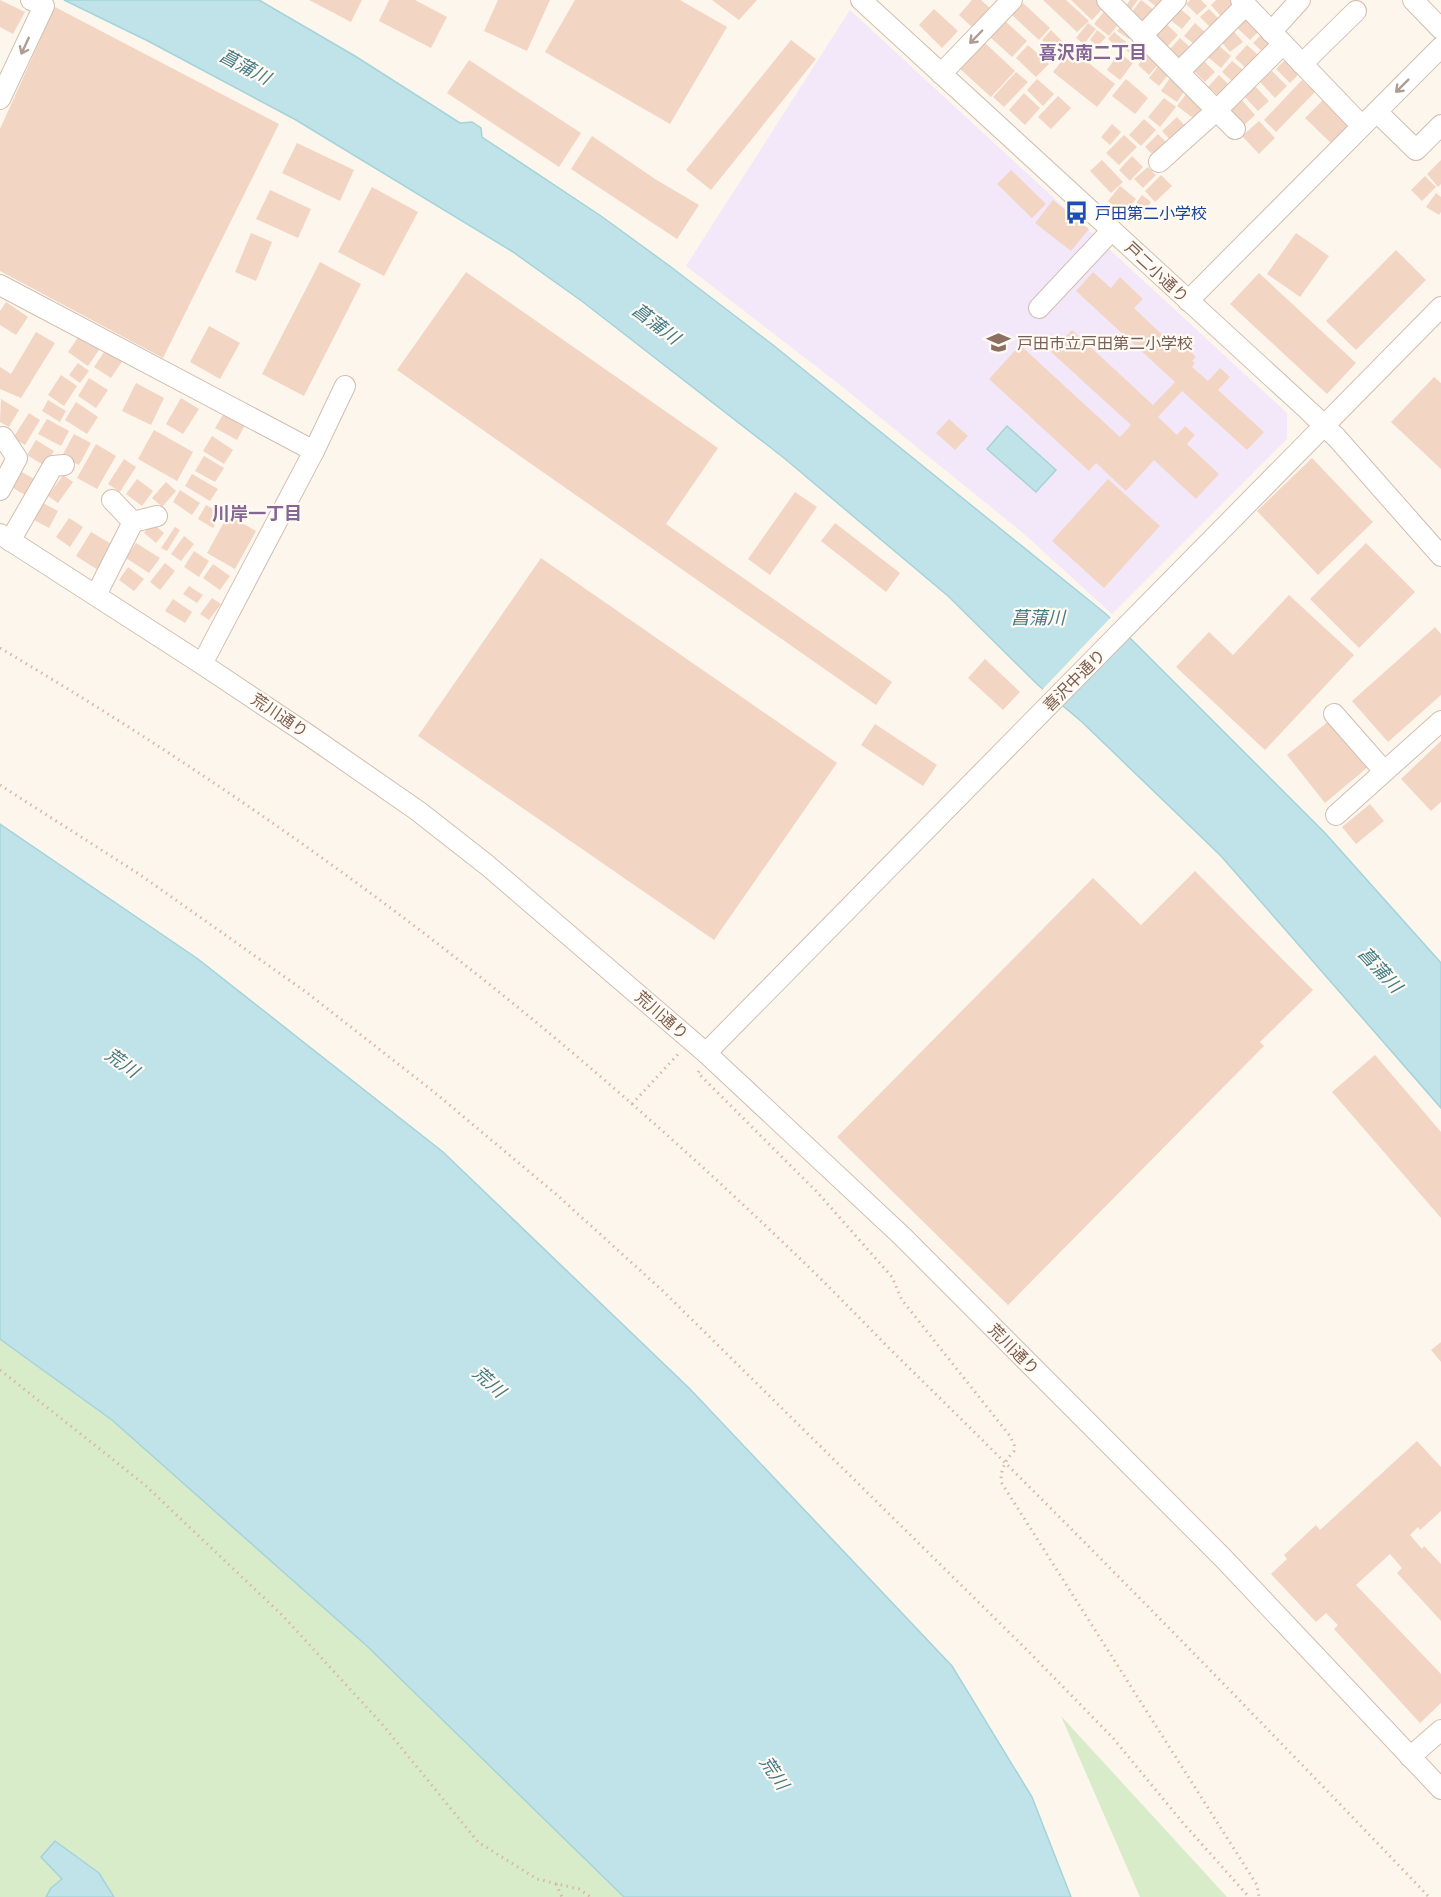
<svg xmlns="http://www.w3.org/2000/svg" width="1441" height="1897" viewBox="0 0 1441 1897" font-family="Rubik,'Noto Sans JP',sans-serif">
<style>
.education{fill:#f3e8fa}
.green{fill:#d8ecc9}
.water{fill:#bfe3e8;stroke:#a5d3da;stroke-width:1.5}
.pier{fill:#fdf6ec}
.building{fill:#f3d5c3}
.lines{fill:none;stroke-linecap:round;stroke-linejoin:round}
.minor-casing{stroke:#d1beb0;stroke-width:22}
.path{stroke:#d9b8a5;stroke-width:3;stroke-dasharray:1.5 4.5;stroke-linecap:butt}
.minor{stroke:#fff;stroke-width:20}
.oneway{stroke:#af9d94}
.labels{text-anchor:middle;stroke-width:4.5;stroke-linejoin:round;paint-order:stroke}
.transit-label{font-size:16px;fill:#164399;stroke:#fffaf3;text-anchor:start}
.street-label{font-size:16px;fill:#7a5c4d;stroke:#fffaf3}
.education-label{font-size:16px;fill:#785e54;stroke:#fffaf3;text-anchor:start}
.neighbourhood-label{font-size:18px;font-weight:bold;fill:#846695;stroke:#fffaf3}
.water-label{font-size:18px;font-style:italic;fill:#437c86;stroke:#fffaf3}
</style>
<rect width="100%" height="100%" fill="#fdf6ec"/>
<path class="education" d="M 850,10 L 1287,413 L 1287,439 L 1112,614 L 1023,533 L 835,381 L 686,266 Z"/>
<g class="green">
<path d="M 0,1339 L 112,1420 L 368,1647 L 624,1897 L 0,1897 Z"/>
<path d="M 1061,1716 L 1227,1897 L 1140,1897 Z"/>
</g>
<g class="water">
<path d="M 64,0 L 259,0 L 355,56 L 460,123 L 472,122 L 481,128 L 482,137 L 601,216 L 671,267 L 773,345 L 1106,614 L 1325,833 L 1441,963 L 1441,1108 L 1221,856 L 1082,722 L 1038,685 L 948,596 L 784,458 L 583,302 L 513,252 L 296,120 L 148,41 Z"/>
<path d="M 1007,426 L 1056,470 L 1036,492 L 987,449 Z"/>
<path d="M 0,824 L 198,959 L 443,1152 L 690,1389 L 952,1666 L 1032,1797 L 1071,1897 L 624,1897 L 368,1647 L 112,1420 L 0,1339 Z"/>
<path d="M 55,1841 L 99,1873 L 114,1897 L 46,1897 L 51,1888 L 62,1879 L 41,1857 Z"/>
</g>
<path class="pier" d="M 1112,616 L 1132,635 L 1060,707 L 1041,691 Z"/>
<g class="building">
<path d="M 0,0 L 25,12 L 13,34 L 0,27 Z"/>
<path d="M 309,0 L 362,0 L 351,22 Z"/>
<path d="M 389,0 L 415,0 L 447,17 L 431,48 L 379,21 Z"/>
<path d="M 498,0 L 550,0 L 527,51 L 484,31 Z"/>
<path d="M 575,0 L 680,0 L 727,27 L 670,124 L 545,52 Z"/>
<path d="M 712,0 L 757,0 L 739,20 Z"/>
<path d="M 972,0 L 981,0 L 991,9 L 973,28 L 959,15 Z"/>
<path d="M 1043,0 L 1066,0 L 1089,21 L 1077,32 Z"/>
<path d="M 1071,0 L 1099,0 L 1105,6 L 1092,20 Z"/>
<path d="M 1130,0 L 1138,0 L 1130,11 L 1125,7 Z"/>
<path d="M 1141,0 L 1158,13 L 1147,27 L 1131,13 Z"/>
<path d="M 1148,0 L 1169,0 L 1160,10 Z"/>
<path d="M 1190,0 L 1201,0 L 1207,6 L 1197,15 L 1186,4 Z"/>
<path d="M 1216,0 L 1230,0 L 1237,8 L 1224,20 L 1211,5 Z"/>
<path d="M 1023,3 L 1050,28 L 1039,40 L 1012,15 Z"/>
<path d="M 55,7 L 279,124 L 163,358 L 0,271 L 0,129 Z"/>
<path d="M 1178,7 L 1191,18 L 1182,29 L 1169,19 Z"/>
<path d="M 934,9 L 958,31 L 942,48 L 919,25 Z"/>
<path d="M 1106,9 L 1121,21 L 1109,36 L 1094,24 Z"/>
<path d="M 1209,9 L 1221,21 L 1212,29 L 1200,17 Z"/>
<path d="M 1244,17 L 1259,31 L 1250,40 L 1235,26 Z"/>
<path d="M 1162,20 L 1178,35 L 1166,48 L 1151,33 Z"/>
<path d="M 1005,21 L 1027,41 L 1012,57 L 990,37 Z"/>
<path d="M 1088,23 L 1096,29 L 1084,44 L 1076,38 Z"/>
<path d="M 1195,23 L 1209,36 L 1199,48 L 1184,36 Z"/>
<path d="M 1122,24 L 1134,31 L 1129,39 L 1117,31 Z"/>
<path d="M 1231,28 L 1243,42 L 1230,52 L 1219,39 Z"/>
<path d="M 1051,30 L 1068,47 L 1060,56 L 1042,40 Z"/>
<path d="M 1097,30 L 1106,37 L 1098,46 L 1090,40 Z"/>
<path d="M 1114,32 L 1126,42 L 1120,49 L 1108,39 Z"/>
<path d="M 1261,35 L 1272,46 L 1264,53 L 1253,43 Z"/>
<path d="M 1136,37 L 1148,46 L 1137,59 L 1126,50 Z"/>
<path d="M 1180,38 L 1194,51 L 1182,64 L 1168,51 Z"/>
<path d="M 791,40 L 816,59 L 711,190 L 686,170 Z"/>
<path d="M 984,42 L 1015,71 L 991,97 L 959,68 Z"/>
<path d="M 1028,45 L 1049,64 L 1036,77 L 1016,58 Z"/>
<path d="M 1218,45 L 1231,56 L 1221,68 L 1208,57 Z"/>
<path d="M 1247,45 L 1259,56 L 1247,69 L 1235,58 Z"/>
<path d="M 1071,49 L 1115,84 L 1097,107 L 1053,72 Z"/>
<path d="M 1149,51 L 1161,61 L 1149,75 L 1138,65 Z"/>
<path d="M 1119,53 L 1133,63 L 1120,80 L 1107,70 Z"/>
<path d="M 1288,57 L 1302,71 L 1290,83 L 1276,69 Z"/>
<path d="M 469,60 L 581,133 L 559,167 L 447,93 Z"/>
<path d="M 1203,60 L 1215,72 L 1205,82 L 1193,70 Z"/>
<path d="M 1232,61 L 1243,70 L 1233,82 L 1222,72 Z"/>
<path d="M 1159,65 L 1170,73 L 1159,86 L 1149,78 Z"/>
<path d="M 1272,71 L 1287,86 L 1275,98 L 1260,82 Z"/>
<path d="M 1016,72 L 1028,82 L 1004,107 L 993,97 Z"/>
<path d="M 1172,75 L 1188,86 L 1177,102 L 1161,91 Z"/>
<path d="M 1219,75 L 1230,86 L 1220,97 L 1208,87 Z"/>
<path d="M 1037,79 L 1054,94 L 1043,106 L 1027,90 Z"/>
<path d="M 1126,79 L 1148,98 L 1135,114 L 1112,96 Z"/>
<path d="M 1302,80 L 1315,92 L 1276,132 L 1264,120 Z"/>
<path d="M 1254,85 L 1269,101 L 1258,111 L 1243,95 Z"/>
<path d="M 1189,90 L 1209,105 L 1197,121 L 1177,106 Z"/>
<path d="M 1024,93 L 1040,108 L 1025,125 L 1009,110 Z"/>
<path d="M 1058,96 L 1071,108 L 1051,129 L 1038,117 Z"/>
<path d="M 1164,98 L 1176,107 L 1160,127 L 1148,117 Z"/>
<path d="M 1241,99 L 1255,115 L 1242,127 L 1227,111 Z"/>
<path d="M 1323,100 L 1350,126 L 1332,144 L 1305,118 Z"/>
<path d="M 1177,117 L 1187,128 L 1172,142 L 1162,131 Z"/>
<path d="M 1144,119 L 1156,130 L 1141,146 L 1129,135 Z"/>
<path d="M 1259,121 L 1275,138 L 1259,154 L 1242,136 Z"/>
<path d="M 1112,124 L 1121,132 L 1110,145 L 1101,137 Z"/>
<path d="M 1158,134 L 1170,146 L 1157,159 L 1145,147 Z"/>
<path d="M 1124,135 L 1137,147 L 1119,165 L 1106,153 Z"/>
<path d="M 592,136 L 655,179 L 699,205 L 677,239 L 571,169 Z"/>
<path d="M 297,143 L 354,170 L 340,201 L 282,173 Z"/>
<path d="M 1132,156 L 1143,167 L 1130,181 L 1119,170 Z"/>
<path d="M 1102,160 L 1123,182 L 1111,193 L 1090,171 Z"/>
<path d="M 1441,160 L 1441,184 L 1438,187 L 1427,174 Z"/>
<path d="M 1148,167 L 1156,175 L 1143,188 L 1134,179 Z"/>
<path d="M 1011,170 L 1046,204 L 1032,218 L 997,184 Z"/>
<path d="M 1161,175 L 1172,186 L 1155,202 L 1145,191 Z"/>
<path d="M 1425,176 L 1436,187 L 1422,201 L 1411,190 Z"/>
<path d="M 1120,186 L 1136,199 L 1124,214 L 1108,201 Z"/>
<path d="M 372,187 L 418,212 L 384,276 L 338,252 Z"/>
<path d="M 270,190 L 311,209 L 298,238 L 256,219 Z"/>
<path d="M 1436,193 L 1441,197 L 1441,212 L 1439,215 L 1426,207 Z"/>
<path d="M 1142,195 L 1151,202 L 1142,216 L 1132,209 Z"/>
<path d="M 1053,200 L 1089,229 L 1071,251 L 1035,223 Z"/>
<path d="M 251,233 L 272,242 L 256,281 L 235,272 Z"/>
<path d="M 1296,233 L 1329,256 L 1300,297 L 1267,274 Z"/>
<path d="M 1396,250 L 1426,280 L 1356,350 L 1326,321 Z"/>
<path d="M 320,262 L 361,284 L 304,396 L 262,374 Z"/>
<path d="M 466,272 L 718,448 L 666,524 L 892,682 L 876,705 L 397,370 Z"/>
<path d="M 1093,272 L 1111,288 L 1120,277 L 1143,299 L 1134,308 L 1173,345 L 1178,340 L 1196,357 L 1192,361 L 1195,363 L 1192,367 L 1208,381 L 1220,368 L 1230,377 L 1218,390 L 1264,432 L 1247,450 L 1182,391 L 1158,417 L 1177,435 L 1185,426 L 1195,435 L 1187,444 L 1219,474 L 1196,499 L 1154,460 L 1126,491 L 1096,463 L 1089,471 L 989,379 L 1020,345 L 1120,437 L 1131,425 L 1051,352 L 1072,330 L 1153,405 L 1175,382 L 1076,291 Z"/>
<path d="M 1259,273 L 1356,363 L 1327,394 L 1230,304 Z"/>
<path d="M 6,302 L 28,317 L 16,335 L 0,325 L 0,311 Z"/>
<path d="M 209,326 L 240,343 L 220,379 L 190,362 Z"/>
<path d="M 36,332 L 55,343 L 21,398 L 0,389 L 0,367 L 11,374 Z"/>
<path d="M 81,333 L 101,347 L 88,366 L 68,352 Z"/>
<path d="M 106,349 L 123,360 L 111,378 L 94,367 Z"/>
<path d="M 78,363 L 89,371 L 80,383 L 69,375 Z"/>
<path d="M 61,375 L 77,386 L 64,406 L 48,395 Z"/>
<path d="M 1434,377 L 1441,383 L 1441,469 L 1391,422 Z"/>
<path d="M 89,378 L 108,390 L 96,408 L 78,396 Z"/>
<path d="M 136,383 L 164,398 L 151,425 L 122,411 Z"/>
<path d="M 181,398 L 199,409 L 183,434 L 166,424 Z"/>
<path d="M 1,399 L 19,410 L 9,427 L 0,422 Z"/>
<path d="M 48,400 L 66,411 L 60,422 L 42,411 Z"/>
<path d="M 76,402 L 98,417 L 87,434 L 65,420 Z"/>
<path d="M 29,413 L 40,420 L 25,445 L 13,438 Z"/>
<path d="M 224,413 L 245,425 L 237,440 L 215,428 Z"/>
<path d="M 47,419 L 69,431 L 61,446 L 38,434 Z"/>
<path d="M 949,419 L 968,436 L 955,450 L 936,433 Z"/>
<path d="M 154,430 L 193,452 L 177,481 L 138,459 Z"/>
<path d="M 74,434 L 91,443 L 79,465 L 62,456 Z"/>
<path d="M 212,436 L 233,450 L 224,464 L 203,451 Z"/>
<path d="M 36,440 L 54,451 L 45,466 L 27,455 Z"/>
<path d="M 96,444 L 116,456 L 97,489 L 77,478 Z"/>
<path d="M 204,456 L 224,468 L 215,482 L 195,471 Z"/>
<path d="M 1312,458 L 1373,522 L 1318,575 L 1257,511 Z"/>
<path d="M 124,459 L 136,467 L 120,492 L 108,484 Z"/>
<path d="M 20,471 L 36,480 L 27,496 L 11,487 Z"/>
<path d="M 192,474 L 218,489 L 210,501 L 185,486 Z"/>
<path d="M 63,475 L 73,482 L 58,503 L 48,496 Z"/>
<path d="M 137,479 L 153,491 L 142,506 L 126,494 Z"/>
<path d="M 1108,479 L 1160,526 L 1104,588 L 1052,541 Z"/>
<path d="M 166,482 L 176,491 L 162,507 L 152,498 Z"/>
<path d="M 180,490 L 200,503 L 192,515 L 173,502 Z"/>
<path d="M 795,492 L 817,507 L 770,575 L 748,559 Z"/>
<path d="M 43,503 L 58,511 L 49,528 L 34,520 Z"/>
<path d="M 206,505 L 222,514 L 213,528 L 198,519 Z"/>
<path d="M 228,515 L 256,531 L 235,569 L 207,553 Z"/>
<path d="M 69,518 L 83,527 L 70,547 L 56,537 Z"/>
<path d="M 152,523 L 164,533 L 156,543 L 144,533 Z"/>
<path d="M 835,523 L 900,573 L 886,592 L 821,541 Z"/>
<path d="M 175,527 L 180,530 L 167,551 L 161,548 Z"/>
<path d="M 91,532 L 113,545 L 98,570 L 76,556 Z"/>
<path d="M 184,536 L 194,544 L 181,561 L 171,554 Z"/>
<path d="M 136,543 L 160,558 L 149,573 L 126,558 Z"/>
<path d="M 1366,543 L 1415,592 L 1359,648 L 1310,599 Z"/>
<path d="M 194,551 L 209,561 L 199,577 L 184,567 Z"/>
<path d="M 541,558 L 837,763 L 714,940 L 418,736 Z"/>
<path d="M 165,563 L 175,571 L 160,590 L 150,582 Z"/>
<path d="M 213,564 L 230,576 L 220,590 L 203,578 Z"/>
<path d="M 128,567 L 144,579 L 134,591 L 119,580 Z"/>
<path d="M 189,586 L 203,595 L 197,603 L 183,594 Z"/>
<path d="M 1289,595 L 1354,655 L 1265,750 L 1176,667 L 1209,632 L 1233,655 Z"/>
<path d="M 212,598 L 221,604 L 209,620 L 200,614 Z"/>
<path d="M 173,599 L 192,612 L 185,623 L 165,611 Z"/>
<path d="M 1435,627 L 1441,634 L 1441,695 L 1388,742 L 1352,701 Z"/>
<path d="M 985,659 L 1020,692 L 1003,710 L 968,678 Z"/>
<path d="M 1330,720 L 1368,767 L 1325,803 L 1287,755 Z"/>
<path d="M 875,724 L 937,765 L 923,786 L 861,745 Z"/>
<path d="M 1441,741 L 1441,802 L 1431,811 L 1401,779 Z"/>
<path d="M 1370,804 L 1384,821 L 1356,844 L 1342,827 Z"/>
<path d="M 1195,871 L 1313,990 L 1260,1042 L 1264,1046 L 1008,1305 L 837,1137 L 1093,878 L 1141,925 Z"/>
<path d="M 1375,1055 L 1441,1132 L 1441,1218 L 1332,1092 Z"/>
<path d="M 1441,1342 L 1441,1362 L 1431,1350 Z"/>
<path d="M 1417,1441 L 1441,1467 L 1441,1511 L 1420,1530 L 1418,1527 L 1410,1535 L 1422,1549 L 1424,1546 L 1441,1564 L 1441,1621 L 1397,1573 L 1402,1568 L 1390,1554 L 1356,1585 L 1441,1674 L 1441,1703 L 1420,1723 L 1334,1629 L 1338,1625 L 1326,1613 L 1316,1622 L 1271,1574 L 1287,1559 L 1284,1555 L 1316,1525 L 1320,1530 Z"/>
</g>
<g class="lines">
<defs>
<g id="minor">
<path d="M 861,0 L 1309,411 L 1337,438 L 1441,556"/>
<path d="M 1107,0 L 1235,129"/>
<path d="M 1241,0 L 1362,126"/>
<path d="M 1413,0 L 1441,29"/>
<path d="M 1271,32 L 1300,0"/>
<path d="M 1142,36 L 1176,0"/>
<path d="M 1302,64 L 1356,11"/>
<path d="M 1179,72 L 1246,5"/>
<path d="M 941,74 L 1012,0"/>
<path d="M 0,99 L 44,6 L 31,0"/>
<path d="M 1377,112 L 1416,150 L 1441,125"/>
<path d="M 1159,162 L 1217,110 L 1283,44"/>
<path d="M 0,285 L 314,451"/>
<path d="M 1188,301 L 1441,47"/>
<path d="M 1039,308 L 1112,230"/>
<path d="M 0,490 L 17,458 L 3,437"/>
<path d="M 133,522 L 157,516"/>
<path d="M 0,534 L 202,664 L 310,736 L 418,811 L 487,865 L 706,1053 L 903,1237 L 1225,1560 L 1441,1789"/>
<path d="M 10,541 L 53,466 L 64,465"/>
<path d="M 96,595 L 133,522 L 112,500"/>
<path d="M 202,664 L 314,451 L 345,386"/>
<path d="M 1334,714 L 1384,771"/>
<path d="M 1336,815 L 1441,721"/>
<path d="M 706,1053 L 1441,307"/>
<path d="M 1410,1757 L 1441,1730"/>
</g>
</defs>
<use href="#minor" class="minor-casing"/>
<g class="path">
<path d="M 0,648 C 169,748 336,862 489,984 C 594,1068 694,1157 791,1250 C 828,1285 863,1322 899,1358 C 1079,1534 1255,1715 1429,1897"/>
<path d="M 0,785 L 139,874 L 306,992 L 434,1092 L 557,1195 L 664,1292 L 1028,1651 L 1113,1738 L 1183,1823 L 1249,1897"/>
<path d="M 699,1071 L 698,1073 L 818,1193 L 892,1277 L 902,1300 L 1010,1436 L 1014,1445 L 1014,1451 C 1005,1461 1001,1468 1001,1482 L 1257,1885 L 1259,1897"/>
<path d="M 632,1104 L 680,1052"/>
<path d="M 0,1370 L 145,1485 L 283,1616 L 382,1724 L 478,1842 L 537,1879 L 579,1889 L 591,1897"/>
<path d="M 556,1884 L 562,1897"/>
</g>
<use href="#minor" class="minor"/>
</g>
<defs><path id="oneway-shaft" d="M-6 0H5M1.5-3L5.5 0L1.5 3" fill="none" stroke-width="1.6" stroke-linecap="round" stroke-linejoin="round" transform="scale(1.5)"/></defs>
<g class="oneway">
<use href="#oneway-shaft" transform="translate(976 37) rotate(134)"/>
<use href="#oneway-shaft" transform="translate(25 46) rotate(115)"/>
<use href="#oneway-shaft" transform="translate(1402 86) rotate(135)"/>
</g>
<defs>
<symbol id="bus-bare" viewBox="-9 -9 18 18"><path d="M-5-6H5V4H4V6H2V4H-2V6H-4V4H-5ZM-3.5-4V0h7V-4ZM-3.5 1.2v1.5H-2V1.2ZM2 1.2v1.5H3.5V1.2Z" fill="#1a4fb4" stroke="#fffaf3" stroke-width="2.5" paint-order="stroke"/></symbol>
<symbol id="school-bare" viewBox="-9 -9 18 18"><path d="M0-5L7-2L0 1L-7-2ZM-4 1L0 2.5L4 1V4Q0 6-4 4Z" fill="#8d6e63" stroke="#fffaf3" stroke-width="2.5" paint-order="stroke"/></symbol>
</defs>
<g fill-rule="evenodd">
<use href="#bus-bare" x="1060" y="196" width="33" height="33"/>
<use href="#school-bare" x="982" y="326" width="33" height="33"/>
</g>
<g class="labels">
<g class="transit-label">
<text x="1095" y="219">戸田第二小学校</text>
</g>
<g class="street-label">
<text transform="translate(1157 272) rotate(43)" y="6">戸二小通り</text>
<text transform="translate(1074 680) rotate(-45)" y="6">喜沢中通り</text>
<text transform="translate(280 715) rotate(34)" y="6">荒川通り</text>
<text transform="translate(662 1015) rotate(41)" y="6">荒川通り</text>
<text transform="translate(1014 1349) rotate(45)" y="6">荒川通り</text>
</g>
<g class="education-label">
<text x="1017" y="349">戸田市立戸田第二小学校</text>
</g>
<g class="neighbourhood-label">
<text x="1093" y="59">喜沢南二丁目</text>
<text x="257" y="520">川岸一丁目</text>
</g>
<g class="water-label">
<text transform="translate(245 67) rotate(28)" y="6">菖蒲川</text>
<text transform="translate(656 324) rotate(37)" y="6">菖蒲川</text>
<text x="1038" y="624">菖蒲川</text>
<text transform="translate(1380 970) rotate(47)" y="6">菖蒲川</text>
<text transform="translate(122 1063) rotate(35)" y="6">荒川</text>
<text transform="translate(489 1382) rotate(42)" y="6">荒川</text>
<text transform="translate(774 1773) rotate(56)" y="6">荒川</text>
</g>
</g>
</svg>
